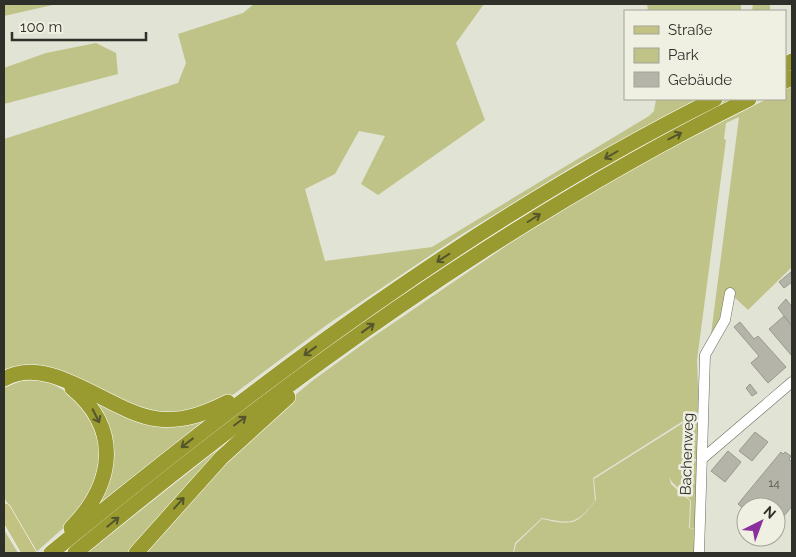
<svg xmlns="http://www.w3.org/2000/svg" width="796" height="557" viewBox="0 0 796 557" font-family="Raleway,sans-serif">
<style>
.green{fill:#c0c388}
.building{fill:#b4b5a8;stroke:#98998c}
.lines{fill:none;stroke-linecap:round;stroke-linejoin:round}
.minor-casing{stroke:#696a5e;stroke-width:11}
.major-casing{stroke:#fff;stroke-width:15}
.highway-casing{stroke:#fff;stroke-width:16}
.minor{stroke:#fff;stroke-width:10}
.major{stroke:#c2c383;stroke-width:14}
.highway{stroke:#999b30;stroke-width:15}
.oneway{stroke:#55552d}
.labels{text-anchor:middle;stroke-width:5;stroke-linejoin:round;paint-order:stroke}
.number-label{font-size:12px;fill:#51514a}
.street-label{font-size:15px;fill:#30302b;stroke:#eff0e2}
</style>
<rect width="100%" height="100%" fill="#e1e3d5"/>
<g class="green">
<path d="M 4,4 L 57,4 L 4,16 Z"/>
<path d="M 254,4 L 484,4 L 456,43 L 485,120 L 378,195 L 361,184 L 385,136 L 359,131 L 335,174 L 305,189 L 325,261 L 432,247 L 649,116 L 654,111 L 656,99 L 697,99 L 577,164 L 459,236 L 328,324 L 234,394 L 212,406 L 157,416 L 43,366 L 23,365 L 4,370 L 4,139 L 178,83 L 186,63 L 178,34 L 243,13 Z"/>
<path d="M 647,4 L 741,4 L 741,11 L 648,11 Z"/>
<path d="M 753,4 L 770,4 L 770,11 L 752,11 Z"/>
<path d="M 96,43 L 116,53 L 118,74 L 4,104 L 4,68 L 46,53 Z"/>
<path d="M 792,86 L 792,267 L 748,310 L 730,293 L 710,342 L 739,117 L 726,123 L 724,139 L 726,140 L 697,360 L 699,411 L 593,478 L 595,501 C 576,525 571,524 542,518 L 515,543 L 513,553 L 140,553 L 275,412 L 312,381 L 370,339 L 512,242 L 587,195 L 659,154 L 767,99 L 785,99 L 785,90 Z"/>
<path d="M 728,99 L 736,99 L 533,212 L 530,210 L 587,175 Z"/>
<path d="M 33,380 L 49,382 L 72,395 L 82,402 L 100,436 L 99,479 L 70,522 L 35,553 L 30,553 L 35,548 L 28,537 L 25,537 L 4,497 L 4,388 L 21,381 Z"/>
<path d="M 87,394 L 114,408 L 207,418 L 92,509 L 109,471 Z"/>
<path d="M 699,413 L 698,460 L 688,456 L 685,457 L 698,462 L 696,529 L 690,528 L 691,501 L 672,482 L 669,477 L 671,484 L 690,501 L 689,528 L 696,530 L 695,553 L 514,553 L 516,544 L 542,519 C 573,526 577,525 596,500 L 594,479 Z"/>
<path d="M 252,422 L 131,553 L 87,553 Z"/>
<path d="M 4,530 L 18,553 L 4,553 Z"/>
</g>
<g class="building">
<path d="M 791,272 L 792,282 L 784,288 L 779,282 Z"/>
<path d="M 786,299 L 792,307 L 792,326 L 778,308 Z"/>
<path d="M 784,316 L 792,326 L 792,356 L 769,329 Z"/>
<path d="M 740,322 L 754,339 L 758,336 L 786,367 L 768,383 L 751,363 L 759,356 L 734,327 Z"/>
<path d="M 750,384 L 757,393 L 752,396 L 746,388 Z"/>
<path d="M 755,432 L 768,442 L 752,461 L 739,451 Z"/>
<path d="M 728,451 L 741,462 L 725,482 L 711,471 Z"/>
<path d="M 781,452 L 783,454 L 785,452 L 791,456 L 789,459 L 792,462 L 792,506 L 776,526 L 776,507 L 746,507 L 746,511 L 738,504 Z"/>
</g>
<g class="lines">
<defs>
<g id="minor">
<path d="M 702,459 L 792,382"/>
<path d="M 699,553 L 705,355 L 725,320 L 730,293"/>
</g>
<path id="major" d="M 4,510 L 29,553"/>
<g id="highway">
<path d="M 785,65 L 792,61"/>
<path d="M 785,81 L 792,78"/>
<path d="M 4,379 C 51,352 111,414 158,419 C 184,422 206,413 228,402"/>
<path d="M 71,528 C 114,484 122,430 72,388"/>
<path d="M 51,553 C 258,383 475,219 715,99"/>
<path d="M 75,553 C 285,380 505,220 749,99"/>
<path d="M 136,553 L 221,458 L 288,397"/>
</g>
</defs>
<use href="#minor" class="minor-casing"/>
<use href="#major" class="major-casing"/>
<use href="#highway" class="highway-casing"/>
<use href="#minor" class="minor"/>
<use href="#major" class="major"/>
<use href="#highway" class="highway"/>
</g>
<defs><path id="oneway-shaft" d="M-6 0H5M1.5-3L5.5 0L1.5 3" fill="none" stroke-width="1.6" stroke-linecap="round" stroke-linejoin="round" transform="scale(1.25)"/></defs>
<g class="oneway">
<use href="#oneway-shaft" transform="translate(675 136) rotate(-27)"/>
<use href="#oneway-shaft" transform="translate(611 155) rotate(150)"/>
<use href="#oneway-shaft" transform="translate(534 218) rotate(-32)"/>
<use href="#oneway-shaft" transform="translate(443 258) rotate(147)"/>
<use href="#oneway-shaft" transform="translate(368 328) rotate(-36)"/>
<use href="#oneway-shaft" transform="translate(310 351) rotate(144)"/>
<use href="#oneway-shaft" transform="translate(96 416) rotate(63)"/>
<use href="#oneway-shaft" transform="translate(240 421) rotate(-37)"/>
<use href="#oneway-shaft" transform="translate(187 443) rotate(142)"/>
<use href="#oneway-shaft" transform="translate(179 503) rotate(-48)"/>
<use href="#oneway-shaft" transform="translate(113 522) rotate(-39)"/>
</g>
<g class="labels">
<g class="number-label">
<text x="774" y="487">14</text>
</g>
<g class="street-label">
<text transform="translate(687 454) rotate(-88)" y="5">Bachenweg</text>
</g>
</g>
<rect width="796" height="557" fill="none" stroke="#30302b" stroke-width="10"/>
<rect x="624" y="10" width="162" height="90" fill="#eff0e2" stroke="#a3a399"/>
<rect x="634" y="26" width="25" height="8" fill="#c2c383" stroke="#a3a399"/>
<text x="668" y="35" font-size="15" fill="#30302b">Straße</text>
<rect x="634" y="48" width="25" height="15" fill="#c0c388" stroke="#a3a399"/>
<text x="668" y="60" font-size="15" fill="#30302b">Park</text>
<rect x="634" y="72" width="25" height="15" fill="#b4b5a8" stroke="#a3a399"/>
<text x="668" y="85" font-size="15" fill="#30302b">Gebäude</text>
<g transform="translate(761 522) rotate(42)"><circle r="24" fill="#eff0e2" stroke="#a3a399"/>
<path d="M0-4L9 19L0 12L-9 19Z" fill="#8a2f9b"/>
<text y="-8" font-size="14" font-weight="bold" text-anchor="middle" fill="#30302b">N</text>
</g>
<path d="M12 32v8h134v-8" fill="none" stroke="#30302b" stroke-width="2.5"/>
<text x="20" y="32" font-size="15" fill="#30302b" stroke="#eff0e2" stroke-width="4" paint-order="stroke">100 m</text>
</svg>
